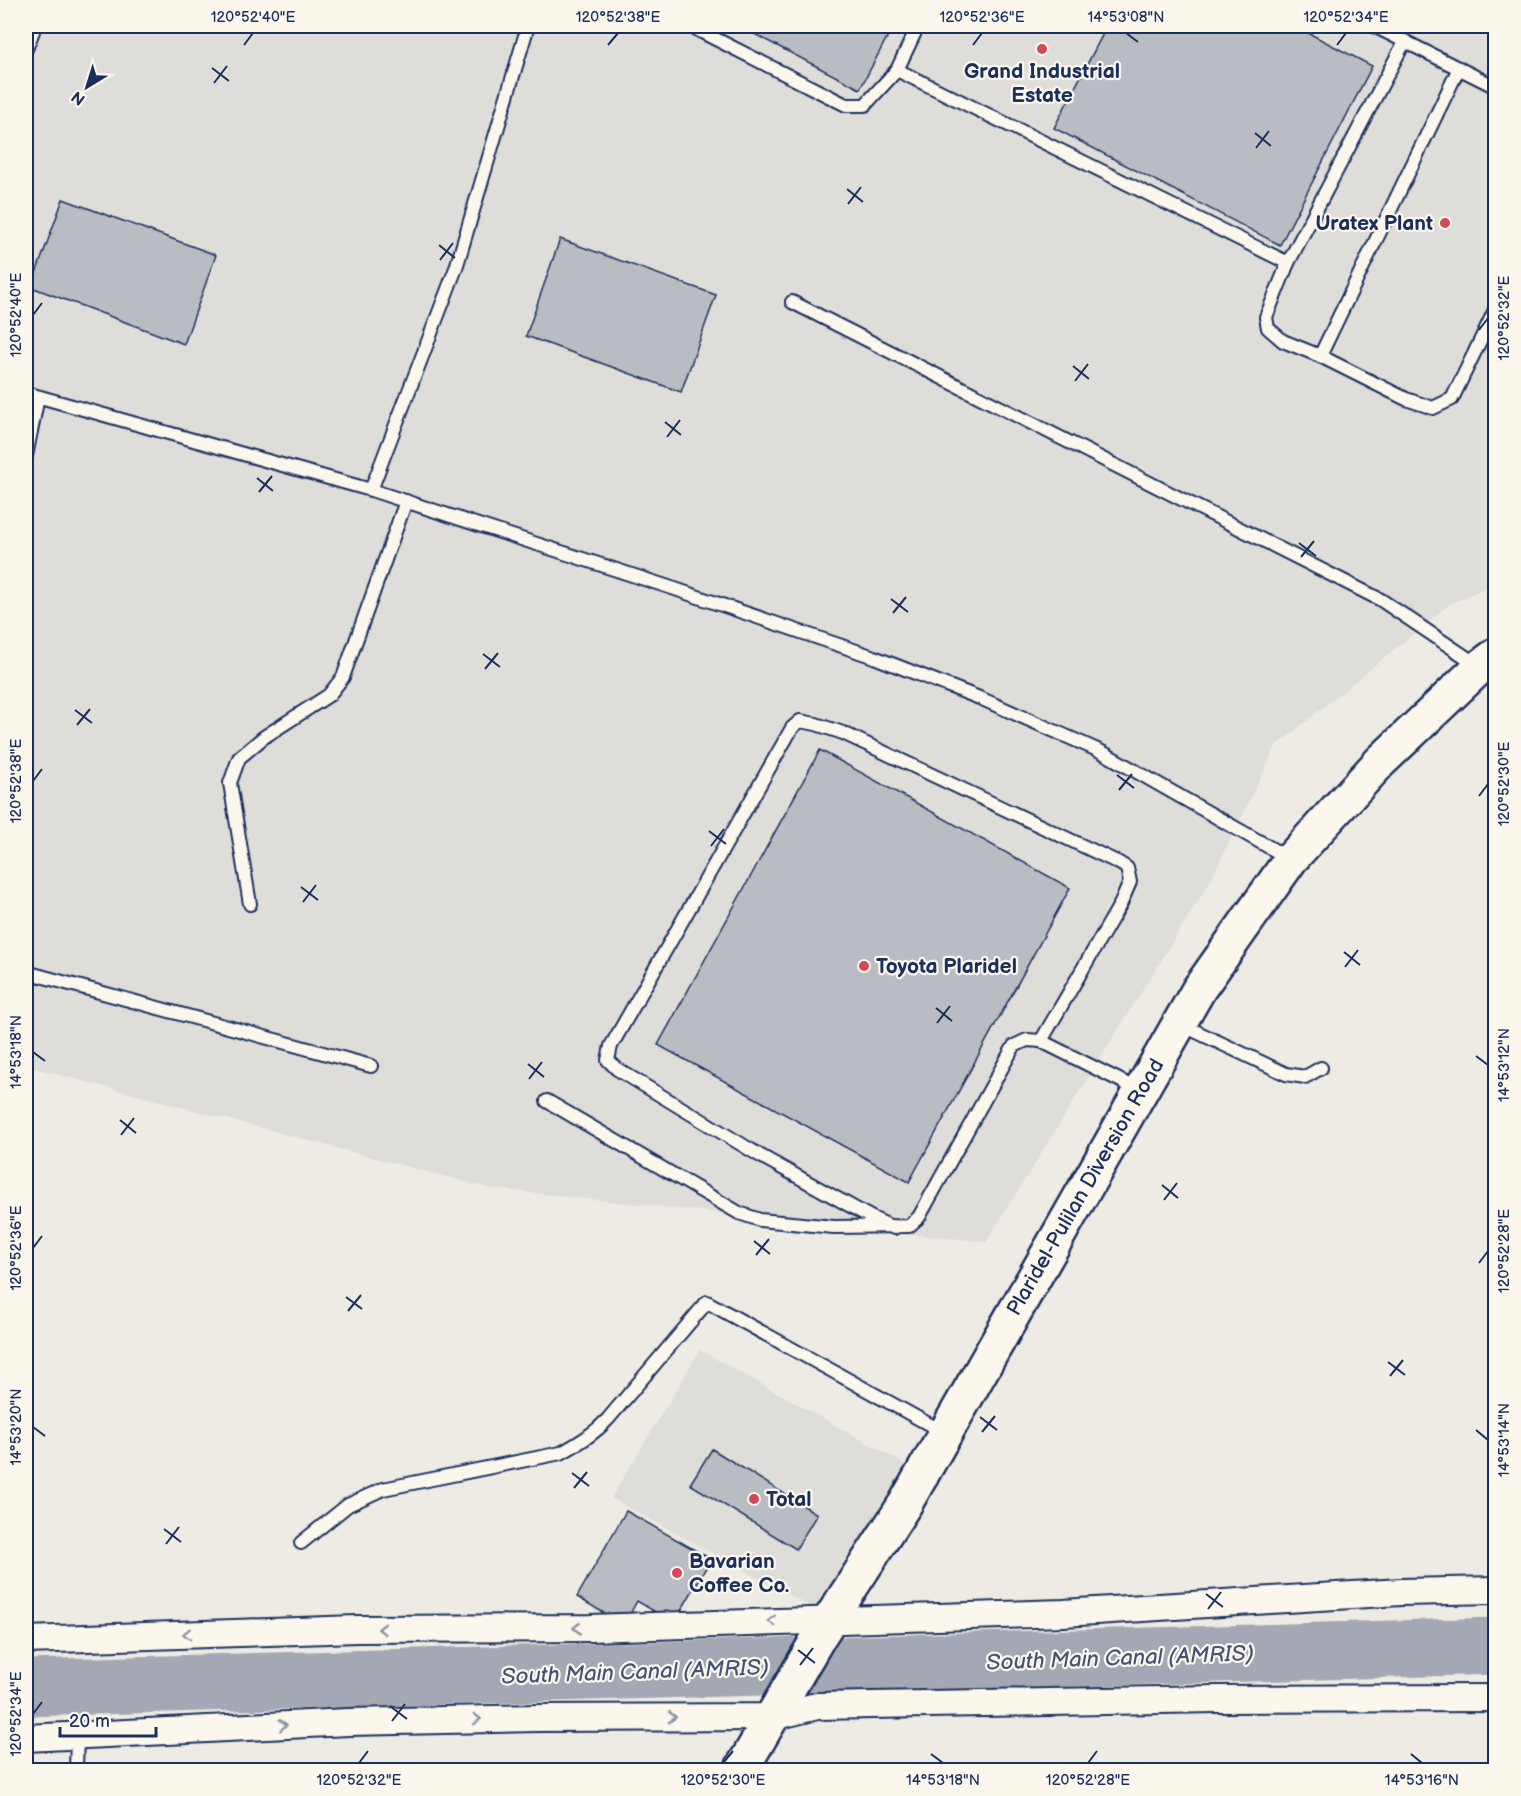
<svg xmlns="http://www.w3.org/2000/svg" width="1521" height="1796" viewBox="0 0 1521 1796" font-family="'Balsamiq Sans',sans-serif">
<style>
.built{fill:#deddda}
.lines{fill:none;stroke-linecap:round;stroke-linejoin:round}
.river{stroke:#a3a8b4;stroke-width:57}
.building{fill:#b9bcc3;stroke:#1b2f5e;stroke-width:1.5}
.service-casing{stroke:#1b2f5e;stroke-width:16}
.minor-casing{stroke:#1b2f5e;stroke-width:30}
.trunk-casing{stroke:#1b2f5e;stroke-width:38}
.service{stroke:#fbf7ec;stroke-width:12}
.minor{stroke:#fbf7ec;stroke-width:26}
.trunk{stroke:#fbf7ec;stroke-width:33}
.oneway{stroke:#8b93a5}
.ticks{fill:none;stroke:#1b2f5e;stroke-width:2}
.poi-dot{fill:#d1495b;stroke:#fbf7ec;stroke-width:2}
.labels{text-anchor:middle;stroke-width:4.5;stroke-linejoin:round;paint-order:stroke}
.poi-label{font-size:21px;font-weight:bold;fill:#1b2f5e;stroke:#fbf7ec;text-anchor:start}
.street-label{font-size:21px;fill:#1b2f5e;stroke:#fbf7ec}
.water-label{font-size:22px;font-style:italic;fill:#445378;stroke:#fbf7ec}
.neatline{fill:none;stroke:#1b2f5e;stroke-width:2}
.ticks-label{font-size:15px;text-anchor:middle;fill:#1b2f5e}
</style>
<rect width="100%" height="100%" fill="#eeebe4"/>
<filter id="ink" filterUnits="userSpaceOnUse"><feTurbulence type="fractalNoise" baseFrequency=".0167" numOctaves="2"/><feDisplacementMap in="SourceGraphic" scale="12" xChannelSelector="R" yChannelSelector="G"/><feConvolveMatrix kernelMatrix="1 2 1 2 8 2 1 2 1" color-interpolation-filters="sRGB"/></filter>
<g filter="url(#ink)">
<g class="built">
<path d="M 26,26 L 1495,26 L 1495,583 L 1450,604 L 1276,746 L 1211,880 L 986,1242 L 488,1188 L 26,1066 Z"/>
<path d="M 700,1350 L 912,1468 L 824,1614 L 611,1498 Z"/>
</g>
<g class="lines">
<path class="river" d="M 26,1688 L 1496,1646"/>
</g>
<g class="building">
<path d="M 739,26 L 893,26 L 860,89 Z"/>
<path d="M 1107,26 L 1295,26 L 1372,66 L 1280,245 L 1054,128 Z"/>
<path d="M 63,199 L 216,255 L 184,344 L 31,287 Z"/>
<path d="M 560,239 L 716,295 L 681,392 L 526,336 Z"/>
<path d="M 820,750 L 1070,888 L 909,1182 L 658,1045 Z"/>
<path d="M 712,1449 L 817,1514 L 796,1549 L 690,1484 Z"/>
<path d="M 626,1511 L 711,1559 L 674,1623 L 637,1601 L 624,1625 L 577,1597 Z"/>
</g>
<g class="lines">
<defs>
<g id="service">
<path d="M 690,26 L 846,105 L 865,105 L 897,70 L 918,26"/>
<path d="M 1374,26 L 1496,87"/>
<path d="M 26,49 L 35,26"/>
<path d="M 897,70 L 1288,263 L 1405,41"/>
<path d="M 1288,263 L 1266,317 L 1268,328 L 1283,341 L 1320,356 L 1406,399 L 1433,408 L 1452,399 L 1496,308"/>
<path d="M 792,302 L 1381,600 L 1479,666"/>
<path d="M 1320,356 L 1459,68"/>
<path d="M 26,393 L 371,490 L 675,589 L 874,657 L 982,699 L 1102,752 L 1290,859"/>
<path d="M 26,456 L 38,397"/>
<path d="M 371,490 L 456,268 L 527,29"/>
<path d="M 250,904 L 230,783 L 239,758 L 264,737 L 329,695 L 343,677 L 406,501"/>
<path d="M 26,972 L 371,1066"/>
<path d="M 1180,1024 L 1286,1074 L 1305,1077 L 1321,1068"/>
<path d="M 547,1101 L 739,1213 L 760,1220 L 834,1227 L 909,1226 L 919,1217 L 1014,1046 L 1027,1040 L 1041,1041 L 1139,1090"/>
<path d="M 894,1228 L 872,1218 L 759,1155 L 617,1069 L 608,1060 L 611,1046 L 792,728 L 800,721 L 816,724 L 843,733 L 1119,863 L 1127,868 L 1130,882 L 1121,903 L 1041,1041"/>
<path d="M 301,1543 L 348,1505 L 383,1489 L 561,1453 C 579,1443 594,1434 608,1419 L 707,1302 L 943,1432"/>
<path d="M 76,1770 L 77,1735"/>
</g>
<g id="minor">
<path d="M 26,1640 L 357,1629 L 590,1628 L 1063,1613 L 1401,1592 L 1496,1590"/>
<path d="M 26,1738 L 348,1722 L 539,1718 L 772,1717 L 817,1706 L 1216,1699 L 1496,1698"/>
</g>
<path id="trunk" d="M 741,1770 L 820,1635 L 905,1504 L 1199,989 L 1291,859 L 1380,762 L 1480,667 L 1496,655"/>
</defs>
<use href="#service" class="service-casing"/>
<use href="#minor" class="minor-casing"/>
<use href="#trunk" class="trunk-casing"/>
<use href="#service" class="service"/>
<use href="#minor" class="minor"/>
<use href="#trunk" class="trunk"/>
</g>
<defs><path id="oneway-chevron" d="M-2-3.5L2.5 0L-2 3.5" fill="none" stroke-width="1.6" stroke-linecap="round" stroke-linejoin="round" transform="scale(1.5)"/></defs>
<g class="oneway">
<use href="#oneway-chevron" transform="translate(772 1621) rotate(178)"/>
<use href="#oneway-chevron" transform="translate(577 1628) rotate(180)"/>
<use href="#oneway-chevron" transform="translate(382 1629) rotate(180)"/>
<use href="#oneway-chevron" transform="translate(187 1634) rotate(178)"/>
<use href="#oneway-chevron" transform="translate(672 1717)"/>
<use href="#oneway-chevron" transform="translate(477 1719) rotate(-1)"/>
<use href="#oneway-chevron" transform="translate(283 1725) rotate(-3)"/>
</g>
</g>
<path class="ticks" d="M 1126,33 L 1138,42M 244,45 L 253,33M 608,45 L 618,33M 973,45 L 982,33M 1337,45 L 1346,33M 212,68 L 229,81M 214,83 L 227,66M 1255,133 L 1271,146M 1256,148 L 1269,131M 847,189 L 863,202M 848,204 L 861,187M 439,245 L 455,258M 440,260 L 453,243M 33,315 L 42,303M 1479,330 L 1488,318M 1073,366 L 1089,379M 1075,381 L 1088,364M 665,422 L 681,435M 667,437 L 680,420M 257,478 L 273,491M 259,492 L 272,476M 1299,543 L 1316,556M 1301,557 L 1314,541M 891,599 L 908,612M 893,613 L 906,597M 483,654 L 500,667M 485,669 L 498,653M 75,710 L 92,723M 77,725 L 90,709M 1117,775 L 1134,788M 33,781 L 42,769M 1119,790 L 1132,774M 1479,796 L 1488,784M 709,831 L 726,844M 711,846 L 724,829M 301,887 L 318,900M 303,902 L 316,885M 1344,952 L 1360,965M 1345,967 L 1358,950M 936,1008 L 952,1021M 937,1023 L 950,1006M 33,1052 L 45,1061M 1476,1056 L 1488,1065M 528,1064 L 544,1077M 529,1079 L 542,1062M 120,1120 L 136,1133M 121,1135 L 134,1118M 1162,1185 L 1178,1198M 1164,1200 L 1177,1183M 754,1241 L 770,1254M 33,1248 L 42,1236M 756,1255 L 769,1239M 1479,1263 L 1488,1251M 346,1297 L 362,1309M 348,1311 L 361,1295M 1388,1362 L 1405,1375M 1390,1376 L 1403,1360M 980,1417 L 997,1430M 33,1427 L 45,1436M 1476,1430 L 1488,1440M 982,1432 L 995,1416M 572,1473 L 589,1486M 574,1488 L 587,1472M 164,1529 L 181,1542M 166,1544 L 179,1527M 1206,1594 L 1223,1607M 1208,1609 L 1221,1592M 798,1650 L 815,1663M 800,1665 L 813,1648M 390,1706 L 407,1719M 33,1714 L 42,1702M 392,1721 L 405,1704M 931,1754 L 943,1763M 1411,1754 L 1422,1763M 359,1763 L 368,1751M 723,1763 L 733,1751M 1088,1763 L 1097,1751"/>
<g class="poi-dot">
<circle cx="1042" cy="49" r="6"/>
<circle cx="1445" cy="223" r="6"/>
<circle cx="864" cy="966" r="6"/>
<circle cx="754" cy="1499" r="6"/>
<circle cx="677" cy="1573" r="6"/>
</g>
<g class="labels">
<g class="poi-label">
<text x="1042" y="78" text-anchor="middle">Grand Industrial<tspan x="1042" dy="24">Estate</tspan></text>
<text x="1433" y="230" text-anchor="end">Uratex Plant</text>
<text x="876" y="973">Toyota Plaridel</text>
<text x="766" y="1506">Total</text>
<text x="689" y="1568">Bavarian<tspan x="689" dy="24">Coffee Co.</tspan></text>
</g>
<g class="street-label">
<text transform="translate(1085 1187) rotate(-60)" y="7">Plaridel-Pulilan Diversion Road</text>
</g>
<g class="water-label">
<text transform="translate(1120 1657) rotate(-2)" y="8">South Main Canal (AMRIS)</text>
<text transform="translate(635 1671) rotate(-2)" y="8">South Main Canal (AMRIS)</text>
</g>
</g>
<rect width="1521" height="1796" fill="none" stroke="#fbf7ec" stroke-width="66"/>
<g transform="translate(87 87) rotate(218)" stroke="#fbf7ec" stroke-width="4.5" paint-order="stroke">
<path d="M0-4.5L10 22L0 15L-10 22Z" fill="#1b2f5e"/>
<text y="-9" font-size="16" font-weight="bold" text-anchor="middle" fill="#1b2f5e">N</text>
</g>
<path d="M60 1727v9h96v-9" fill="none" stroke="#1b2f5e" stroke-width="3"/>
<text x="69" y="1727" font-size="18" fill="#1b2f5e" stroke="#fbf7ec" stroke-width="4.5" paint-order="stroke">20 m</text>
<rect x="33" y="33" width="1455" height="1730" class="neatline"/>
<g class="ticks-label">
<text x="253" y="22">120°52'40"E</text>
<text x="618" y="22">120°52'38"E</text>
<text x="982" y="22">120°52'36"E</text>
<text x="1126" y="22">14°53'08"N</text>
<text x="1346" y="22">120°52'34"E</text>
<text transform="translate(16 315) rotate(-90)" y="5">120°52'40"E</text>
<text transform="translate(1504 318) rotate(-90)" y="5">120°52'32"E</text>
<text transform="translate(16 781) rotate(-90)" y="5">120°52'38"E</text>
<text transform="translate(1504 784) rotate(-90)" y="5">120°52'30"E</text>
<text transform="translate(16 1052) rotate(-90)" y="5">14°53'18"N</text>
<text transform="translate(1504 1065) rotate(-90)" y="5">14°53'12"N</text>
<text transform="translate(16 1248) rotate(-90)" y="5">120°52'36"E</text>
<text transform="translate(1504 1251) rotate(-90)" y="5">120°52'28"E</text>
<text transform="translate(16 1427) rotate(-90)" y="5">14°53'20"N</text>
<text transform="translate(1504 1440) rotate(-90)" y="5">14°53'14"N</text>
<text transform="translate(16 1714) rotate(-90)" y="5">120°52'34"E</text>
<text x="359" y="1785">120°52'32"E</text>
<text x="723" y="1785">120°52'30"E</text>
<text x="943" y="1785">14°53'18"N</text>
<text x="1088" y="1785">120°52'28"E</text>
<text x="1422" y="1785">14°53'16"N</text>
</g>
</svg>
